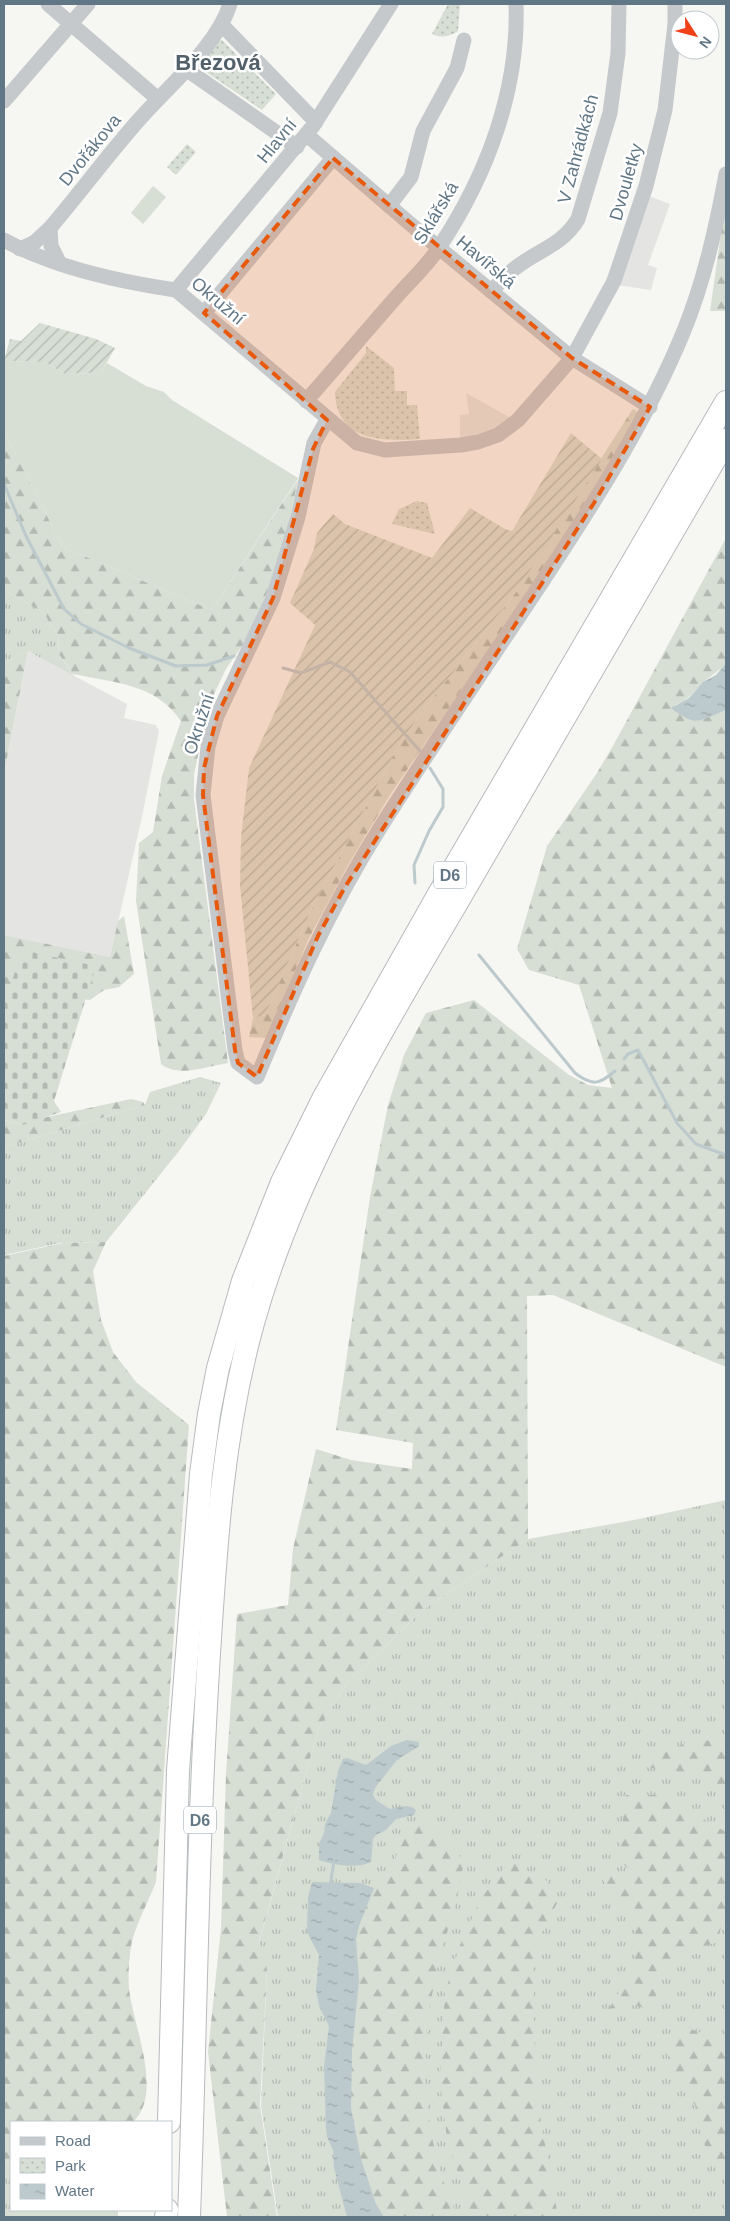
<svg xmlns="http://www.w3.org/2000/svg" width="730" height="2221" viewBox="0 0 730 2221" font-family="Helvetica,sans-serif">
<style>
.built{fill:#e4e5e3}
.grass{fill:url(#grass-tufts)}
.forest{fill:url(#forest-firs)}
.cemetery{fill:url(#cemetery-stones)}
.park{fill:url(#park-dots)}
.garden{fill:url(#garden-furrows)}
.pitch{fill:#d7ded3}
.water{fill:url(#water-ripples)}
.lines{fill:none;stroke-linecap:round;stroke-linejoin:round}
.stream{stroke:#bcc9cd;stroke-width:3}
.highway-casing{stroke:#b7bbbe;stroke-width:24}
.minor{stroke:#c5c9cc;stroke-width:15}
.highway{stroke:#fff;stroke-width:22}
.marked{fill:#e8590c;fill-opacity:0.2;stroke:#e8590c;stroke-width:4;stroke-dasharray:10 6;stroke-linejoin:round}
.labels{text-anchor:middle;stroke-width:5;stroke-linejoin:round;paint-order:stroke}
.shield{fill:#fff;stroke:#91a0aa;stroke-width:1}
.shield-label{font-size:16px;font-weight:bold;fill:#627786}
.street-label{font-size:18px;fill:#627786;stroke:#fff}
.district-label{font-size:22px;font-weight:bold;fill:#51606a;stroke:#fff}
</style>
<defs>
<pattern id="grass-tufts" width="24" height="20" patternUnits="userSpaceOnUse" patternTransform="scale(1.25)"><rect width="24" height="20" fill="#d7ded3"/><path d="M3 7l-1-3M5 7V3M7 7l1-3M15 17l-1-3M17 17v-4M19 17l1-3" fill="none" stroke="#b2b9b1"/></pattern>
<pattern id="forest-firs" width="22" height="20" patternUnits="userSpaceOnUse" patternTransform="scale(1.25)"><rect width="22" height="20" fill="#d7ded3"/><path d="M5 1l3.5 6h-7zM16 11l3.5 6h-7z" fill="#b2b9b1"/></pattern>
<pattern id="cemetery-stones" width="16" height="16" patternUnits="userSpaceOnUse" patternTransform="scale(1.25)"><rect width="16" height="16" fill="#d7ded3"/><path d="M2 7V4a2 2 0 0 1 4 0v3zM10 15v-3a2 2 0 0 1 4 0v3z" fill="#b2b9b1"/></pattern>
<pattern id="park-dots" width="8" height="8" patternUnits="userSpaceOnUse" patternTransform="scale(1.25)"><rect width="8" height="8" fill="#d7ded3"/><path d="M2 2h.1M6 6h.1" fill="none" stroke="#b2b9b1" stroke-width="1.8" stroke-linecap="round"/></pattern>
<pattern id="garden-furrows" width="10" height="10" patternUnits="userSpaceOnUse" patternTransform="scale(1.25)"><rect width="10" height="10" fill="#d7ded3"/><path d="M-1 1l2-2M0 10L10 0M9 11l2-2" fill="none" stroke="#b2b9b1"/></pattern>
<pattern id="water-ripples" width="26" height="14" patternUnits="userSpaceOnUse" patternTransform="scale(1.25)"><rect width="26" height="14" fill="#bcc9cd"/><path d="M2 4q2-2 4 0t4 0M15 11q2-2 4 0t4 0" fill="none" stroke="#9ca8ac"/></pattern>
</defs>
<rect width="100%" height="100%" fill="#f6f6f2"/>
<g class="built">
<path d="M 649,196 L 670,204 L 648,265 L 657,268 L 651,290 L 617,285 Z"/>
<path d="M 466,393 L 511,418 L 496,429 L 460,438 L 460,415 L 469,414 Z"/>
<path d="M 28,651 L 127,704 L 124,718 L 156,725 L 159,731 L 142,817 L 110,957 L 4,935 L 4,773 Z"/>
</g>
<g class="grass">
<path d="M 4,590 L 44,613 L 58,636 L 59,654 L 74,676 L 28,651 L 4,663 Z"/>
<path d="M 200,1077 L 221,1083 L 206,1114 L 179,1151 L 106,1242 L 60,1243 L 4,1255 L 4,1147 L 145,1105 L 150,1092 Z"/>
<path d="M 726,1500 L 726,2217 L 278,2217 L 261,2106 L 267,1970 L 259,1943 L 318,1730 L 346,1684 L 424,1609 L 528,1539 L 634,1520 Z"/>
<path d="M 11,2161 L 11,2210 L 118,2210 L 118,2217 L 4,2217 L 4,2162 Z"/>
</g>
<g class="forest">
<path d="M 726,199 L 726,311 L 710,311 Z"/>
<path d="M 635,409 L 638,415 L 635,422 L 549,560 L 390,795 L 349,863 L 309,938 L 267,1038 L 249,1037 L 253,1018 L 265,1015 L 312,908 L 395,752 L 418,717 L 516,592 L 632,410 Z"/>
<path d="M 4,431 L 63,547 L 212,610 L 298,479 L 289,524 L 267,593 L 244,643 L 226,669 L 213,696 L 199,750 L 194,775 L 194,800 L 228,1063 C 208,1066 178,1078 161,1064 L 136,901 L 139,843 L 153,832 L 162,776 L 181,721 C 155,683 114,683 73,674 L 59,654 L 58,636 L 44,613 L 4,590 Z"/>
<path d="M 726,538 L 726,663 C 719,671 715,673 707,679 C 696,688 690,700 675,705 L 716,714 L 726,710 L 726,1367 L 553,1295 L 527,1296 L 528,1539 L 424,1609 L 346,1684 L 318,1730 L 259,1942 L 265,1957 L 267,1970 L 260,2105 L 277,2217 L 227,2217 L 208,2052 L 221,1928 L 226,1774 L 237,1614 L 288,1605 L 293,1549 L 316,1449 L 351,1460 L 412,1469 L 413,1443 L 336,1430 L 370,1197 L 388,1105 L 404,1055 L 426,1013 L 474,1000 L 569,1075 L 588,1085 L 612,1088 L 579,985 L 529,970 L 517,949 L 547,846 L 597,773 L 614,744 Z"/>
<path d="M 28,651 L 4,773 L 4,663 Z"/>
<path d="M 124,916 L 134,974 L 119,987 L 104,990 L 90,1000 L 68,997 L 14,978 L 4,1010 L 4,935 L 110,957 L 118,921 Z"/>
<path d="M 131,1099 L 143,1102 L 145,1105 L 4,1147 L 4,1120 L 22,1125 L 33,1120 Z"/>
<path d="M 106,1242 L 93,1271 L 101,1320 L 113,1352 L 136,1382 L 189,1425 L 156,1882 C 149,1900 134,1928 131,1947 C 129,1959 128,1977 129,1989 C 133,2025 164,2094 133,2122 L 11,2122 L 11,2161 L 4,2162 L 4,1256 L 63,1243 Z"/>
<path d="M 726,1739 L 726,1793 L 717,1789 L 706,1775 L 651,1768 L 656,1756 L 688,1742 Z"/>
<path d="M 626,1795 L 661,1795 L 726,1832 L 726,1913 L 722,1921 L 718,1942 C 682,1953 668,1953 654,1991 L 663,2009 L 649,2010 L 635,2005 L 609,2009 L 634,1967 L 636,1934 L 625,1906 L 600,1877 L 618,1873 L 649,1876 L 631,1871 L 618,1860 Z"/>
<path d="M 412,1823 L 442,1833 L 458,1851 L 463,1867 L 456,1904 L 439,1958 L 427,2021 L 425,2090 L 432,2138 L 441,2175 L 457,2217 L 384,2217 L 376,2204 L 361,2159 L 351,2108 L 350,2082 L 354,2022 L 359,1980 L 356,1940 L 359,1926 L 374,1888 L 384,1881 Z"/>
<path d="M 509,1861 L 547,1881 L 557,1903 L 533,1950 L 534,2031 L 538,2105 L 558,2217 L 472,2217 L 447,2139 L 440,2081 L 445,1992 L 460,1945 L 480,1900 Z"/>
<path d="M 680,2025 L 717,2039 L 726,2035 L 726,2185 C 718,2168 702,2146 699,2127 C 699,2124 701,2119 700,2116 C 694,2097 677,2087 665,2073 L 673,2035 Z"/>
</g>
<path class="cemetery" d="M 21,950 L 96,966 L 54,1101 L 61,1112 L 22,1125 L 4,1120 L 4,1010 Z"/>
<g class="park">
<path d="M 448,4 L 460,4 L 458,31 C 451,37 439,38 432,34 Z"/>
<path d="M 222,40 L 276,94 L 262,110 L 200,68 L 198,64 L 218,41 Z"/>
<path d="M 187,144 L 196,152 L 176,175 L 167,167 Z"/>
<path d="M 366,346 L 394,368 L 395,391 L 407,391 L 407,405 L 417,405 L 420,439 C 382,442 336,441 335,392 L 366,353 Z"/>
<path d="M 417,501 L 427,503 L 435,534 L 392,524 L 399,509 Z"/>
</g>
<g class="garden">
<path d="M 40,323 L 96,339 L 115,348 L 101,373 L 65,374 L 44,362 L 4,361 L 10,339 L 21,341 Z"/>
<path d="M 571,433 L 602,459 L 516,592 L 418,717 L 395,752 L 312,908 L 265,1015 L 253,1018 L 240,886 L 241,837 L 249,768 L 315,625 L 290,603 L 314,549 L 317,533 L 333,514 L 345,524 L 432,558 L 470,508 L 505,529 L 512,531 Z"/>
</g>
<g class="pitch">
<path d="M 153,186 L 166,197 L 143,224 L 131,213 Z"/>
<path d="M 4,361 L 44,362 L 65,374 L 101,373 L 107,363 L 146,386 L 164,392 L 172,400 L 298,478 L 212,610 L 63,547 L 4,431 Z"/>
</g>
<g class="water">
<path d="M 726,663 L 726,710 C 698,721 697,728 671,708 L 689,698 L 703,682 L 716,675 Z"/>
<path d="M 407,1740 L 419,1742 L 419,1746 L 397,1760 L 375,1788 L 373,1795 L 376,1800 L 390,1809 C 399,1808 408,1803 416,1810 L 414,1815 L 396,1819 L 386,1830 L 376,1835 L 373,1839 L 371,1862 C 357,1869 334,1865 319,1860 L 319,1844 L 324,1833 L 325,1824 L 331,1813 L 338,1771 L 343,1759 L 347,1758 L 366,1765 L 391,1746 Z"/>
<path d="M 312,1882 L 360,1883 L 374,1888 L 359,1926 L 356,1940 L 359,1980 L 352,2051 L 351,2108 L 361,2159 L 376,2204 L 384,2217 L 347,2217 L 334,2168 L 333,2150 L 327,2137 L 326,2129 L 324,2066 L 329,2026 L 319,2006 L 316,1990 L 319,1955 L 307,1932 L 308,1897 Z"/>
</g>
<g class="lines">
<g class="stream">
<path d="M 4,484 L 26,536 L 64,609 L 81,624 L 129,648 L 176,666 L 207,665 L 234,656"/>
<path d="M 283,668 L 301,673 L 330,662 L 350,672 L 420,751"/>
<path d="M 415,883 L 414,865 L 429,831 L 443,807 L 443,789 L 430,768"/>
<path d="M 479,955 L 575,1073 C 592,1086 599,1085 615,1071"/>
<path d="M 624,1059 L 628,1054 L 638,1050 L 677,1123 L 696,1144 L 726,1155"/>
<path d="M 330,1887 L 334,1861"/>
</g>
<defs>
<g id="highway">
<path d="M 169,2122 L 178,1770 L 201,1474 L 209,1414 L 218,1368 L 243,1281 L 282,1182 L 323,1099 L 440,892 L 726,402"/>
<path d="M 166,2217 L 167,2210"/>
<path d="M 189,2217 C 196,2029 197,1841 209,1654 C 216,1542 223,1431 253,1323 C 296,1169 382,1031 462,894 C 550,743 638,591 726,440"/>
</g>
</defs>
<use href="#highway" class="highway-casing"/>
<g class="minor">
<path d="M 48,4 L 158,99"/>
<path d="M 222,25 L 316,122"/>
<path d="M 186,69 L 297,147"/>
<path d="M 4,101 L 88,4"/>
<path d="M 307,135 L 415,228 L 572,358 L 650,407"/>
<path d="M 389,206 L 411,177 L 423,131 L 457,68 L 464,40"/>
<path d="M 50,228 L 51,246 L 60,264"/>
<path d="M 4,240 C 53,267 121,282 176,290 L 357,443 L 385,450 L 461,445 L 478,442 L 498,435 L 518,420 L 572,358 L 614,281 L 646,186 L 665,110 L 675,24 L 675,4"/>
<path d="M 20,249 L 35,242 L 50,228 C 80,193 107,156 137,122 C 166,88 217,47 230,4"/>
<path d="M 176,290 L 313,126 L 391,4"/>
<path d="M 491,291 C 499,284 506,275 514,269 C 537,250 561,247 578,219 L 610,113 L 618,53 L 619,4"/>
<path d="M 204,313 L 333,158"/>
<path d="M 306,401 C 337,366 367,330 398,295 C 412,279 429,264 440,246 C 487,175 519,90 516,4"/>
<path d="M 327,420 L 314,443 L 298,517 L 273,598 L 217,716 L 208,747 L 203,795 L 235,1050 L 238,1063 L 257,1077 C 293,991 330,907 380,828 C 433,744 489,662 544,579 C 596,500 647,420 683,333 C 704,282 716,228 726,174"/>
</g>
<use href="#highway" class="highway"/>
</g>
<path class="marked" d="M 333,158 L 572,358 L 650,407 L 594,503 L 345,887 L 318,936 L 257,1077 L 238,1063 L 235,1050 L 203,795 L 204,768 L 217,716 L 273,598 L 313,449 L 327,420 L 204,313 Z"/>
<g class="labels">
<g class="shield">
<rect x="434" y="861.5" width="32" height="27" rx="4"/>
<rect x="184" y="1806.5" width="32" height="27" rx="4"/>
</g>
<g class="shield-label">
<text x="450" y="881">D6</text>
<text x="200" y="1826">D6</text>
</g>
<g class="street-label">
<text transform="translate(277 141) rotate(-51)" y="6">Hlavní</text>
<text transform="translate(578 149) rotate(-75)" y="6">V Zahrádkách</text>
<text transform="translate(90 150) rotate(-51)" y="6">Dvořákova</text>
<text transform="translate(626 182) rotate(-74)" y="6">Dvouletky</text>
<text transform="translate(436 213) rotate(-59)" y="6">Sklářská</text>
<text transform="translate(486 262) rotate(40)" y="6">Havířská</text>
<text transform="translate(218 301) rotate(40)" y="6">Okružní</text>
<text transform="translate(199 724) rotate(-72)" y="6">Okružní</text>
</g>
<g class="district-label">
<text x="218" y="70">Březová</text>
</g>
</g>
<rect width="730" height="2221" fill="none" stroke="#627786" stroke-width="10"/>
<rect x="10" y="2121" width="162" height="90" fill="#ffffff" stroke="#c0c9cf"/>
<rect x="20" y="2137" width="25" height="8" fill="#c5c9cc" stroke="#c0c9cf"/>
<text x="55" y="2146" font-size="15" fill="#627786">Road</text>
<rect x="20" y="2158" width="25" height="15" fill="url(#park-dots)" stroke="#c0c9cf"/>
<text x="55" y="2171" font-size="15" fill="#627786">Park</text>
<rect x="20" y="2184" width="25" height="15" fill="url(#water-ripples)" stroke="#c0c9cf"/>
<text x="55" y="2196" font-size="15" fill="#627786">Water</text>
<g transform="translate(695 35) rotate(126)"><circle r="24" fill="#ffffff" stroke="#c0c9cf"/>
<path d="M0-4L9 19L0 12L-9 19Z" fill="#f14118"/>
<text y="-8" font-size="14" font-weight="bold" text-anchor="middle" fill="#627786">N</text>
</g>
</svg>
